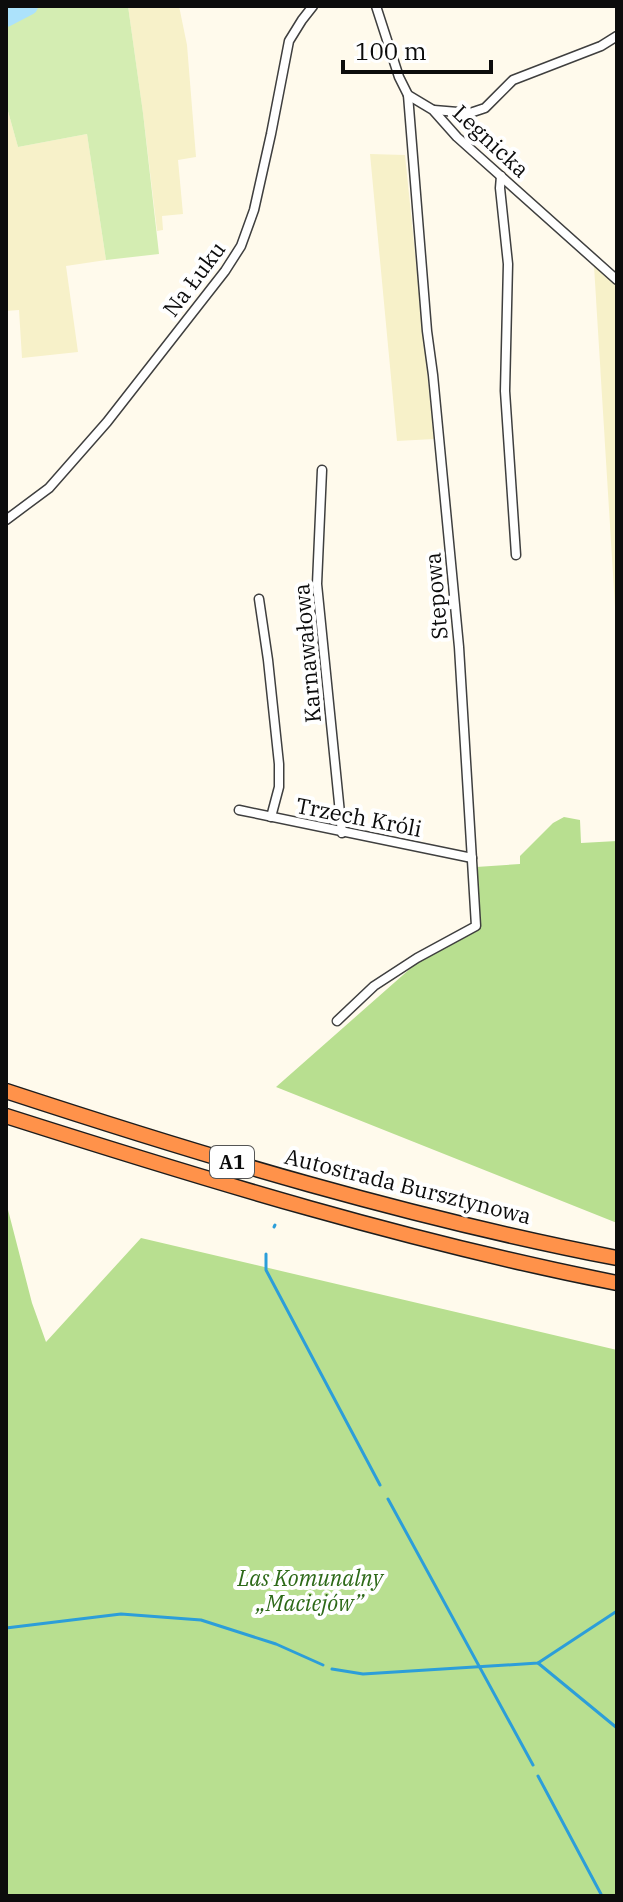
<svg xmlns="http://www.w3.org/2000/svg" width="623" height="1902" viewBox="0 0 623 1902" font-family="'IBM Plex Serif',serif">
<style>
.farmland{fill:#f7f1c9}
.green{fill:#d4edb2}
.forest{fill:#b8df90}
.lines{fill:none;stroke-linecap:round;stroke-linejoin:round}
.stream{stroke:#2c9ed9;stroke-width:3}
.river{stroke:#ace2fb;stroke-width:18}
.minor-casing{stroke:#3f3f3f;stroke-width:11}
.motorway-casing{stroke:#1d1d1d;stroke-width:17}
.minor{stroke:#fff;stroke-width:8}
.motorway{stroke:#ff924a;stroke-width:14}
.labels{text-anchor:middle;stroke-width:8;stroke-linejoin:round;paint-order:stroke}
.shield{fill:#fff;stroke:#555;stroke-width:2}
.shield-label{font-size:20px;font-weight:bold;fill:#0c0c0c}
.street-label{font-size:22px;fill:#0c0c0c;stroke:#fff}
.park-label{font-size:22px;font-style:italic;fill:#2d6918;stroke:#fff}
</style>
<rect width="100%" height="100%" fill="#fffaec"/>
<g class="farmland">
<path d="M 128,6 L 179,6 L 187,45 L 196,157 L 178,160 L 183,214 L 162,216 L 163,230 L 157,231 L 143,113 Z"/>
<path d="M 6,104 L 18,147 L 87,134 L 106,260 L 66,266 L 78,352 L 22,358 L 19,310 L 6,311 Z"/>
<path d="M 370,154 L 405,155 L 434,439 L 397,441 Z"/>
<path d="M 594,266 L 617,286 L 617,639 Z"/>
</g>
<path class="green" d="M 7,6 L 128,6 L 143,113 L 159,254 L 106,260 L 87,134 L 18,147 L 6,104 Z"/>
<g class="forest">
<path d="M 564,817 L 580,820 L 581,843 L 617,841 L 617,1223 L 276,1087 L 437,945 L 481,926 L 476,867 L 520,864 L 520,856 L 553,823 Z"/>
<path d="M 6,1202 L 32,1303 L 46,1342 L 141,1238 L 617,1350 L 617,1896 L 6,1896 Z"/>
</g>
<g class="lines">
<g class="stream">
<path d="M 274,1227 L 275,1225"/>
<path d="M 266,1254 L 266,1270 L 380,1485"/>
<path d="M 388,1499 L 533,1765"/>
<path d="M 6,1628 L 121,1614 L 201,1620 L 276,1644 L 323,1665"/>
<path d="M 538,1663 L 617,1728"/>
<path d="M 332,1669 L 363,1674 L 538,1663 L 617,1611"/>
<path d="M 538,1776 L 602,1896"/>
</g>
<path class="river" d="M 6,18 L 29,6"/>
<defs>
<g id="minor">
<path d="M 376,6 L 399,77 L 408,95 L 433,110 L 457,137 L 617,280"/>
<path d="M 434,110 L 470,113 L 485,108 L 513,80 L 601,46 L 617,36"/>
<path d="M 501,176 L 500,188 L 508,264 L 505,391 L 516,555"/>
<path d="M 322,470 L 317,584 L 342,833"/>
<path d="M 6,520 L 49,488 L 107,422 L 225,271 L 241,246 L 254,210 L 271,134 L 289,41 L 302,20 L 313,6"/>
<path d="M 259,599 L 268,660 L 279,764 L 279,787 L 271,817"/>
<path d="M 239,810 L 472,858"/>
<path d="M 337,1021 L 374,986 L 417,958 L 476,926 L 459,647 L 433,375 L 427,331 L 408,95"/>
</g>
<g id="motorway">
<path d="M 6,1091 C 207,1157 410,1218 617,1258"/>
<path d="M 6,1116 C 207,1180 409,1242 617,1283"/>
</g>
</defs>
<use href="#minor" class="minor-casing"/>
<use href="#motorway" class="motorway-casing"/>
<use href="#minor" class="minor"/>
<use href="#motorway" class="motorway"/>
</g>
<g class="labels">
<rect class="shield" x="210" y="1146" width="44" height="32" rx="6"/>
<g class="shield-label">
<text x="232" y="1169">A1</text>
</g>
<g class="street-label">
<text transform="translate(491 141) rotate(43)" y="8">Legnicka</text>
<text transform="translate(194 279) rotate(-53)" y="8">Na Łuku</text>
<text transform="translate(436 596) rotate(-95)" y="8">Stepowa</text>
<text transform="translate(307 653) rotate(-95)" y="8">Karnawałowa</text>
<text transform="translate(359 817) rotate(11)" y="8">Trzech Króli</text>
<text transform="translate(408 1186) rotate(14)" y="8">Autostrada Bursztynowa</text>
</g>
<g class="park-label">
<text x="310" y="1586">Las Komunalny<tspan x="310" dy="25">„Maciejów”</tspan></text>
</g>
</g>
<rect width="623" height="1902" fill="none" stroke="#0c0c0c" stroke-width="16"/>
<path d="M343 60v12h148v-12" fill="none" stroke="#0c0c0c" stroke-width="4"/>
<text x="355" y="60" font-size="24" fill="#0c0c0c" stroke="#ffffff" stroke-width="6" paint-order="stroke">100 m</text>
</svg>
